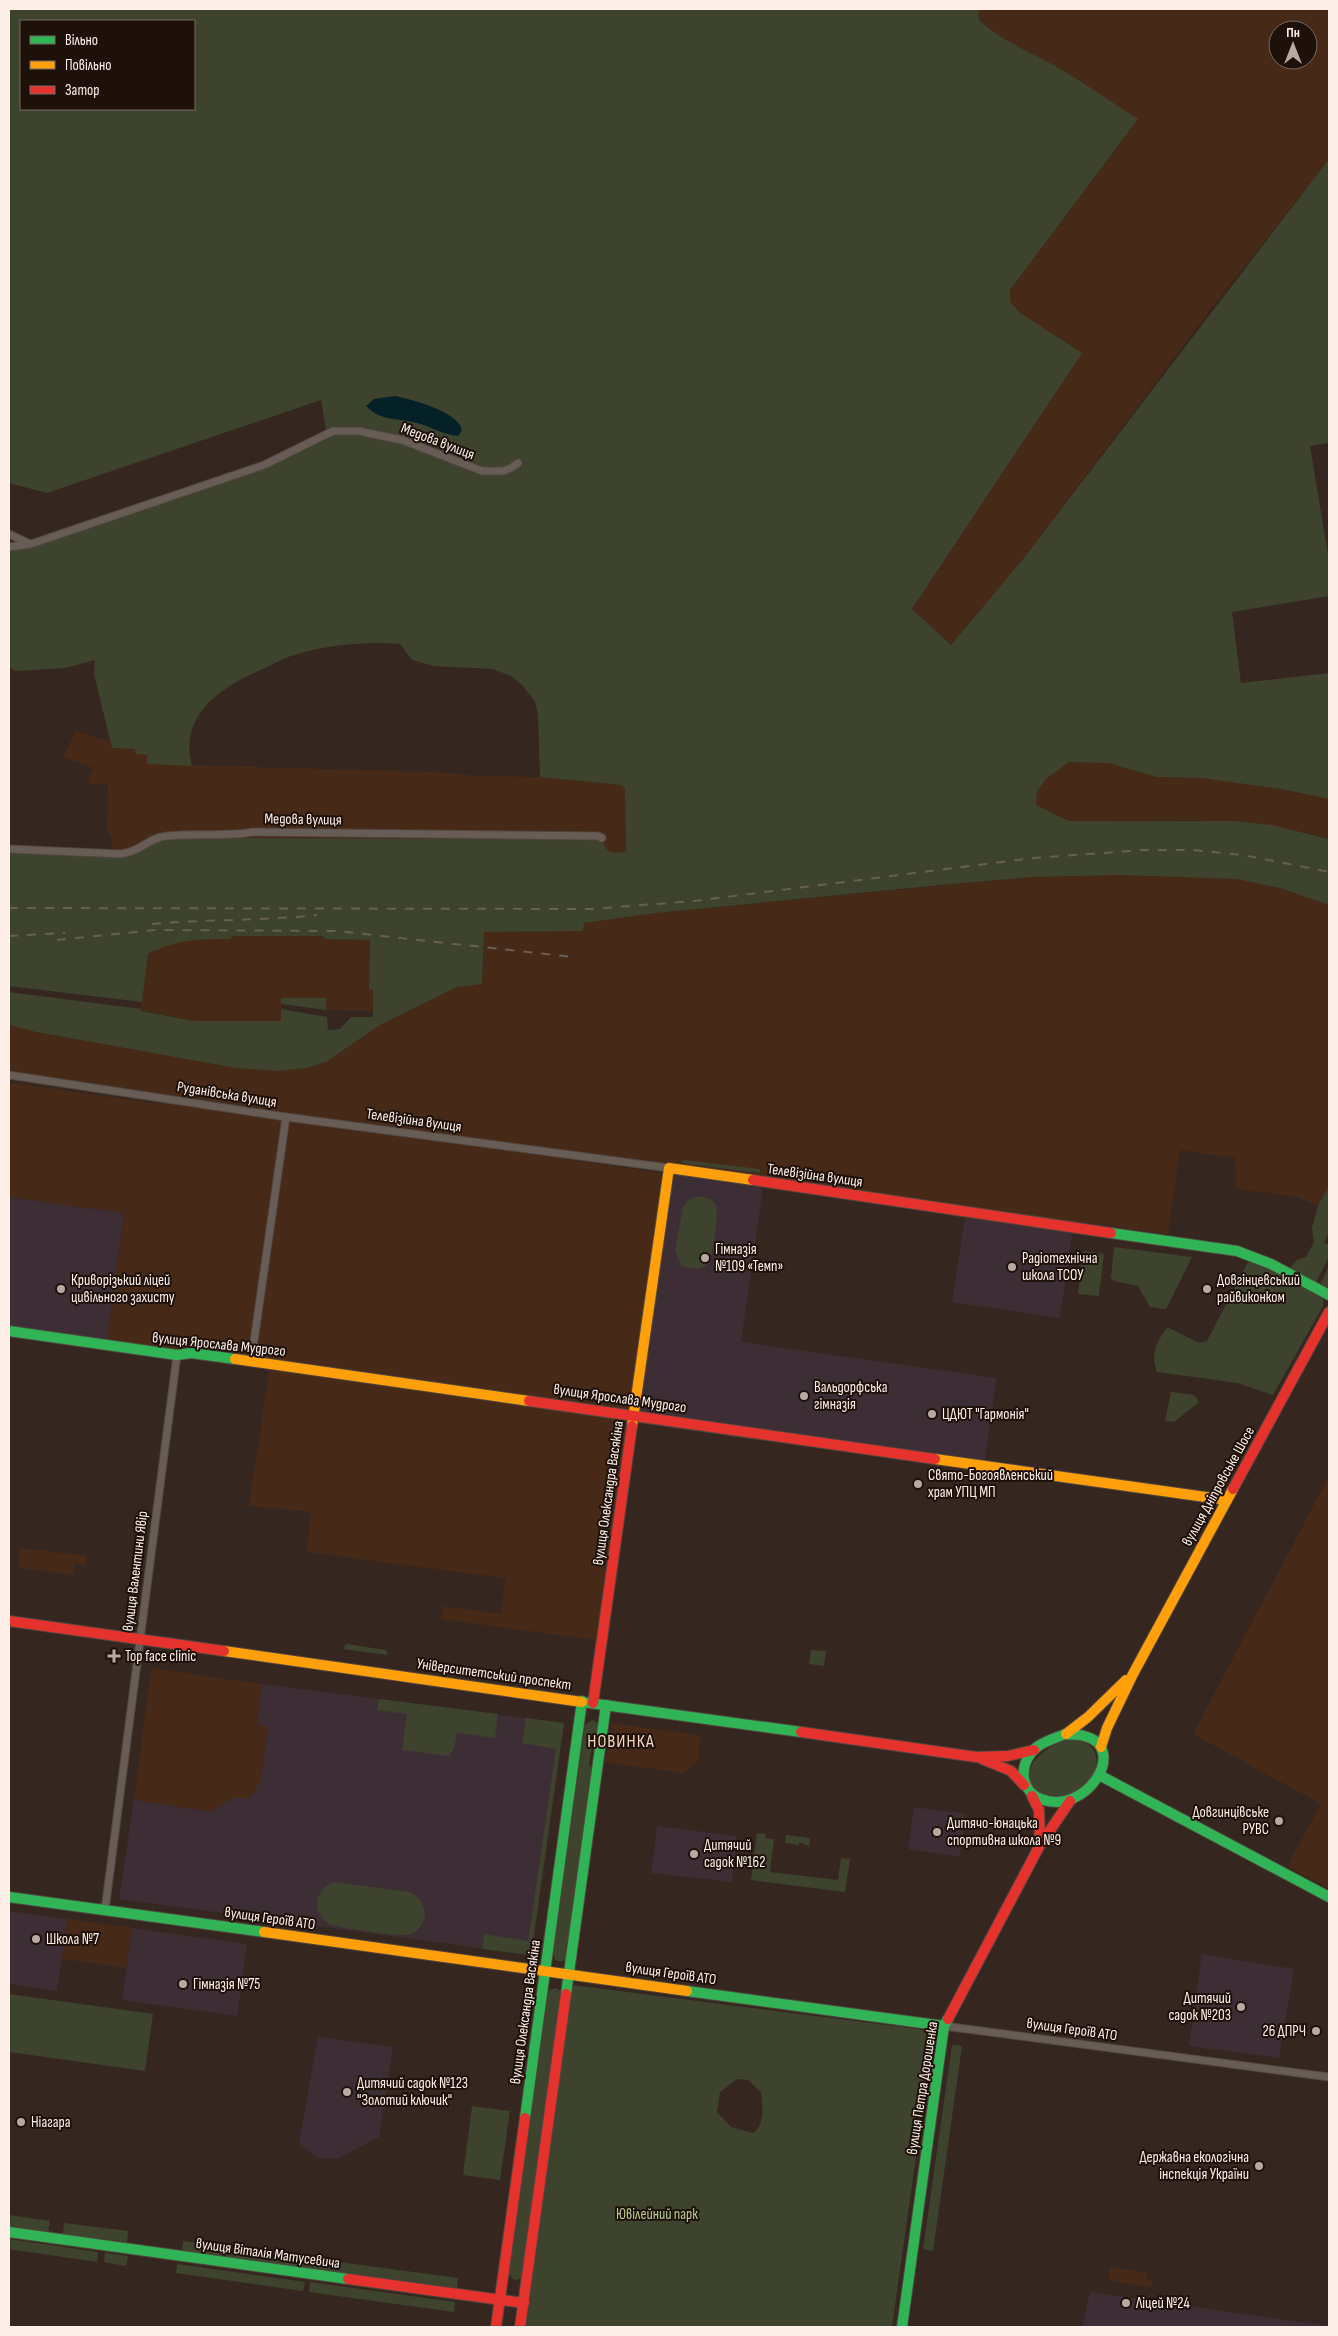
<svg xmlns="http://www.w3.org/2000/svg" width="1338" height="2336" viewBox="0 0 1338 2336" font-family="'Sofia Sans Condensed',sans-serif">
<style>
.built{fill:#462917;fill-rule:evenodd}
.education{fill:#3d2d35}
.green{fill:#3e432e;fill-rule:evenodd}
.water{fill:#052128}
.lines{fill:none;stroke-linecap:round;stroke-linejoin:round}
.street-casing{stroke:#51463f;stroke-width:9}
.fast-casing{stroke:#51463f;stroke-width:12}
.slow-casing{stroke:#51463f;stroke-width:12}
.jam-casing{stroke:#51463f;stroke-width:12}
.street{stroke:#685d56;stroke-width:7}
.fast{stroke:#30b455;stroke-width:10}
.slow{stroke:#ff9f0a;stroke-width:10}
.jam{stroke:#e5322d;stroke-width:10}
.rail{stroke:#695e58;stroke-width:2;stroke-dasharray:9 9;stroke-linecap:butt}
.poi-dot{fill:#b8aaa2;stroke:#1d110a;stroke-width:2}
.labels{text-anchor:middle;stroke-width:4;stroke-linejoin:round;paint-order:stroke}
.street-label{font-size:15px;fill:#fef0e8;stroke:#1d110a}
.poi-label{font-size:15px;fill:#fef0e8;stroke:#1d110a;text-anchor:start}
.park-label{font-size:15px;fill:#b9cd93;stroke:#1d110a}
.quarter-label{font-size:18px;letter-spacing:1px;fill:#fad6c3;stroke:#1d110a}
</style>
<rect width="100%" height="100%" fill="#35271f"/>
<g class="built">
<path d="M 978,9 L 1329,9 L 1329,159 L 1207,314 L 1023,559 L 951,645 L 912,609 L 1082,353 L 1019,312 L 1010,301 L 1010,290 L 1138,119 L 991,31 L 979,20 ZM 1278,30 L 1308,30 L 1308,60 L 1278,60 Z"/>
<path d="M 76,731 L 111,742 L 113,748 L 135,749 L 147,755 L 147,764 L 434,772 L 479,776 L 540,777 L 621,785 L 625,789 L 626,851 L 614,854 L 606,850 L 166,838 L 134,854 L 121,856 L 112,851 L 111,838 L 107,830 L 108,784 L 91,784 L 88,778 L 93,768 L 63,757 Z"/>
<path d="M 1069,762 L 1109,763 L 1156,777 L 1201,778 L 1281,789 L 1329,799 L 1329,839 L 1309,833 L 1196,820 L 1069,821 L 1036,805 L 1037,792 L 1046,779 Z"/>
<path d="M 1120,875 L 1236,879 L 1280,888 L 1329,905 L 1329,1185 L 1318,1206 L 1295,1196 L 1236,1189 L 1235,1158 L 1180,1150 L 1168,1234 L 386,1129 L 9,1073 L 9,1025 L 36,1032 L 236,1068 L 278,1071 L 306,1068 L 326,1062 L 380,1025 L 457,987 L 482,984 L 484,932 L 583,931 L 583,923 L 656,913 L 1031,877 Z"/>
<path d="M 232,936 L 324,936 L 324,939 L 370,940 L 369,989 L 373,989 L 373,1011 L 326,1010 L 326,998 L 282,998 L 282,1021 L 194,1021 L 141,1010 L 148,954 L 169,944 L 194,939 L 231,939 Z"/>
<path d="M 9,1082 L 151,1103 L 190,1104 L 668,1174 L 602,1641 L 441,1619 L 443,1606 L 501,1614 L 505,1578 L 306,1552 L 311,1512 L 249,1506 L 270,1364 L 106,1345 L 124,1213 L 9,1197 Z"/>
<path d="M 1329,1476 L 1329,1889 L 1287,1866 L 1321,1804 L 1193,1734 Z"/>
<path d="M 20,1548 L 87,1556 L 85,1566 L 75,1564 L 73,1575 L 18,1568 Z"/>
<path d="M 151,1668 L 262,1684 L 257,1725 L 268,1726 L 261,1780 L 250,1798 L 233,1798 L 211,1812 L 134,1800 Z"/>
<path d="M 612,1723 L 701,1736 L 698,1761 L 683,1773 L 602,1762 L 602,1755 L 607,1754 Z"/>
<path d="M 67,1919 L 132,1928 L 126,1968 L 55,1958 L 61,1959 Z"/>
<path d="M 1110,2267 L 1147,2273 L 1146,2279 L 1153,2280 L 1152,2287 L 1108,2280 Z"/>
</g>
<g class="education">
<path d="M 669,1168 L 764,1182 L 741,1342 L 997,1378 L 984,1466 L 634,1415 Z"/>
<path d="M 9,1197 L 124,1213 L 106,1345 L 9,1331 Z"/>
<path d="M 966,1211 L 1073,1227 L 1060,1318 L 952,1302 Z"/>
<path d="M 262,1684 L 564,1723 L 531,1955 L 119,1899 L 134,1800 L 211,1812 L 233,1798 L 250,1798 L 261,1780 L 268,1727 L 257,1725 Z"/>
<path d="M 914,1807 L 966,1814 L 960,1857 L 908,1849 Z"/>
<path d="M 657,1826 L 737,1836 L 732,1882 L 651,1873 Z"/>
<path d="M 9,1911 L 67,1919 L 57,1991 L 9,1984 Z"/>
<path d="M 132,1928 L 247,1944 L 237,2016 L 122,2000 Z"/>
<path d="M 1202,1954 L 1294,1969 L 1279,2058 L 1189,2046 Z"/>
<path d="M 318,2037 L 393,2047 L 379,2137 L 337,2159 L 318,2158 L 299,2143 Z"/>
<path d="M 1090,2292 L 1329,2326 L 1329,2327 L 1082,2327 Z"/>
</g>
<g class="green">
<path d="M 9,9 L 978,9 L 979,20 C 1002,41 1030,52 1057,67 C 1085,83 1111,102 1138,119 L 1010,290 L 1010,301 L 1019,312 L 1082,353 L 912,609 L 951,645 L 1023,559 L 1329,159 L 1329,443 L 1310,446 L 1329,561 L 1329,596 L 1232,612 L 1241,683 L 1329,673 L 1329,799 L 1281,789 L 1201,778 L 1156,777 L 1109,763 L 1069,762 L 1046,779 L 1037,792 L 1036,805 L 1069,821 L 1235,821 L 1272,825 L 1329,839 L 1329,905 L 1280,888 L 1236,879 L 1120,875 L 1031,877 L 931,886 L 656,913 L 584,923 L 583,931 L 484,932 L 482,984 L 457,987 L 380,1025 L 326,1062 L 306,1068 L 278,1071 L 236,1068 L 36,1032 L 9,1025 L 9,992 L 141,1009 L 141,1011 L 194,1021 L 281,1021 L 281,1009 L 327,1017 L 328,1030 L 340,1029 L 351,1017 L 373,1017 L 373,990 L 369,989 L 370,940 L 324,939 L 324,936 L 232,936 L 231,939 C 197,939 179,939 148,954 L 142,1002 L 9,986 L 9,851 L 121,856 C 138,853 150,843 166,838 L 594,839 L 603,843 C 608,854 615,854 626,851 L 625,789 L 621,785 L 540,777 L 538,715 L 535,701 L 521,684 L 513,677 L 493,669 L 434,666 L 412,660 L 400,644 C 366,641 327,645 294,655 C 284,658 273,664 263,669 C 223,686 178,714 192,766 L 147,764 L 147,755 L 136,754 L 135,749 L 112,748 L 94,674 L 95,660 L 65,668 L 15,671 L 9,667 L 9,549 L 266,467 L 327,435 L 321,400 L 47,493 L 9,483 ZM 21,21 L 194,21 L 194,109 L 21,109 Z"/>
<path d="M 281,998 L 326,998 L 326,1010 L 281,1004 Z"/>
<path d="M 683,1160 L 760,1169 L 760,1173 L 682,1163 Z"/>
<path d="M 1329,1185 L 1329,1232 L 1324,1242 L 1329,1245 L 1329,1257 L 1316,1282 L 1290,1268 L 1297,1260 L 1306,1257 L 1314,1242 L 1312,1228 L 1318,1206 Z"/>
<path d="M 695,1197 C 703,1196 711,1197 716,1205 C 719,1211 713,1255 709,1262 C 703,1271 689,1269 681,1265 L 675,1251 L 683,1207 L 688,1200 Z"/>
<path d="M 1114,1247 L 1192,1257 L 1166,1309 L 1150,1307 L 1138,1286 L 1114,1281 L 1111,1277 Z"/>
<path d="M 1083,1251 L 1104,1254 L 1099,1296 L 1078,1294 Z"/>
<path d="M 1249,1260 L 1270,1268 L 1323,1299 L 1323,1306 L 1273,1395 L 1238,1383 L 1157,1372 C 1150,1352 1156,1344 1167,1327 L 1199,1343 L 1207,1341 Z"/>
<path d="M 1329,1266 L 1329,1288 L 1320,1284 Z"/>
<path d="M 1171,1392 L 1194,1395 L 1199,1402 L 1174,1422 L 1165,1421 Z"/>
<path d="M 346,1644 L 386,1650 L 388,1655 L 343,1649 Z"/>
<path d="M 811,1650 L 826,1651 L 824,1666 L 809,1664 Z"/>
<path d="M 379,1699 L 498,1714 L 495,1738 L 457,1733 L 454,1748 L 449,1756 L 402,1750 L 407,1714 L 377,1710 Z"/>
<path d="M 526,1718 L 564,1723 L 531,1955 L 482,1949 L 484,1934 L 528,1941 L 556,1749 L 522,1743 Z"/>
<path d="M 593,1720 L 599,1725 L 598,1736 L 593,1740 L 589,1765 L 594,1770 L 567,1958 L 561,1962 L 555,1960 L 553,1953 L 585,1725 L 590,1721 Z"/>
<path d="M 1069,1739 C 1102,1739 1105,1774 1082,1790 C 1072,1797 1059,1797 1048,1799 C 1044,1796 1038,1793 1035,1789 C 1016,1766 1050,1744 1069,1739 Z"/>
<path d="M 757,1833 L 765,1834 L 765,1838 L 774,1839 L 770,1872 L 838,1880 L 841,1858 L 850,1859 L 845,1892 L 751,1880 Z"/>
<path d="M 786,1835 L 810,1838 L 809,1846 L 799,1842 L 799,1845 L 785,1843 Z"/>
<path d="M 335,1882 L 409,1892 C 418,1896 424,1903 425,1913 C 425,1922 419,1931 410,1934 C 400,1938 341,1928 329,1924 C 311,1912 314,1888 335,1882 Z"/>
<path d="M 572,1985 L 918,2029 C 927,2031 932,2035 932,2044 L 892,2327 L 526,2327 ZM 737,2079 L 748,2080 L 761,2092 C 762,2107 766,2123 753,2133 L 731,2127 L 717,2112 L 720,2092 Z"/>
<path d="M 556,1988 L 562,1992 L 524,2276 L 521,2279 L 514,2280 L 509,2274 L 509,2271 L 548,1993 L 549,1990 Z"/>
<path d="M 9,1994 L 153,2014 L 145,2071 L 9,2052 Z"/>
<path d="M 952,2045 L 962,2046 L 933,2251 L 923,2249 Z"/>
<path d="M 472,2106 L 510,2111 L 500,2180 L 463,2175 Z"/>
<path d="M 9,2215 L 50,2221 L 48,2232 L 9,2226 Z"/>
<path d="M 64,2223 L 128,2231 L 127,2242 L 63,2234 Z"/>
<path d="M 9,2239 L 98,2252 L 97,2262 L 9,2249 Z"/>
<path d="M 183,2241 L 458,2278 L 457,2288 L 182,2251 Z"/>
<path d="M 105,2253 L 128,2256 L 126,2266 L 104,2262 Z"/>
<path d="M 177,2264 L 305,2282 L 303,2291 L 176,2273 Z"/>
<path d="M 310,2282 L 455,2302 L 454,2312 L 309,2292 Z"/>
</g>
<path class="water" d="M 395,396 C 412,400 458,411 462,430 L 458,436 C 442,435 429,425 413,422 C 396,418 380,421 366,406 L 374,399 Z"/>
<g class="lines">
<defs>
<g id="street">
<path d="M 9,534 L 30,544"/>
<path d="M 9,547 L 31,544 L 264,465 L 333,431 L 358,431 L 402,440 L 482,471 L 503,471 L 511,468 L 518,463"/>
<path d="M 9,849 L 121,854 C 143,851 147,838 167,836 C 195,833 224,837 253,832 L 598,836 L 602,838"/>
<path d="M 9,1075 L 286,1117 L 251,1362"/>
<path d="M 286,1117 L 669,1168"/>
<path d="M 105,1910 L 177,1355"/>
<path d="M 944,2026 L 1329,2077"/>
</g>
<g id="fast">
<path d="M 1111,1233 L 1237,1251 L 1271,1264 L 1329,1295"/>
<path d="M 9,1331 L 177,1355 L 191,1353 L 235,1359"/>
<path d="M 582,1702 L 801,1732"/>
<path d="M 1065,1734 C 1071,1735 1078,1734 1084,1736 C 1130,1747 1086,1817 1041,1799 C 1018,1790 1019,1761 1037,1747 C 1045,1741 1056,1738 1065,1734 Z"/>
<path d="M 1101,1776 L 1329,1897"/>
<path d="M 9,1897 L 264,1932"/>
<path d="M 687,1991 L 944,2026"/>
<path d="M 566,1994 L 606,1705"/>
<path d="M 525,2118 L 582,1701"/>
<path d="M 9,2232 L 348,2279"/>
<path d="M 902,2327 L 944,2026 L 948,2019"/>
</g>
<g id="slow">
<path d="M 235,1359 L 529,1401"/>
<path d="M 632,1426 L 669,1168 L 753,1180"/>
<path d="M 935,1459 L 1227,1500"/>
<path d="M 224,1651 L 582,1702"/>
<path d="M 1066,1734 L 1088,1717 L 1126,1680"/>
<path d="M 1101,1747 L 1107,1728 L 1133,1674 L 1233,1489"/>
<path d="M 264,1932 L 687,1991"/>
</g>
<g id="jam">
<path d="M 753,1180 L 1111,1233"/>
<path d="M 529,1401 L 935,1459"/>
<path d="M 1233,1489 L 1329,1312"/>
<path d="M 9,1621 L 224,1651"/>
<path d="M 593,1703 L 632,1426"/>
<path d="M 801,1732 L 976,1757 L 1008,1756 L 1034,1750"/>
<path d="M 982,1759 L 1011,1771 L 1024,1785"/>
<path d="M 1032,1796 L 1039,1810 L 1040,1843"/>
<path d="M 948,2019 L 1040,1845 L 1070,1801"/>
<path d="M 348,2279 L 524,2303"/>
<path d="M 496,2327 L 525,2118"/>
<path d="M 520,2327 L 566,1994"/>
</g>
</defs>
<use href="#street" class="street-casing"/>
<use href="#fast" class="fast-casing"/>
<use href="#slow" class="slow-casing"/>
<use href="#jam" class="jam-casing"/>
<use href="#street" class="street"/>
<use href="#fast" class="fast"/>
<use href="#slow" class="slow"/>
<use href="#jam" class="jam"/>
<g class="rail">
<path d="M 9,908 L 592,909 L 694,901 L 1033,858 L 1144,850 L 1193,850 L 1243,855 L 1329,872"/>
<path d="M 152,924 C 207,919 262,921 317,915"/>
<path d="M 9,936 L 65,933"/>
<path d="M 57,940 L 155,930 L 337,931 L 573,957"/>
</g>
</g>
<g class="poi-dot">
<circle cx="705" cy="1258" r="5"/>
<circle cx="1012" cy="1267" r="5"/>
<circle cx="61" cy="1289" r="5"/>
<circle cx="1207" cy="1289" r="5"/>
<circle cx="804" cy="1396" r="5"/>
<circle cx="932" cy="1414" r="5"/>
<circle cx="918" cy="1484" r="5"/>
<path d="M111.5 1648.5h5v5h5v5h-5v5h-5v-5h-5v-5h5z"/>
<circle cx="1279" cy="1821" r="5"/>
<circle cx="937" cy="1832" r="5"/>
<circle cx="694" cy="1854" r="5"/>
<circle cx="36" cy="1939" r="5"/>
<circle cx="183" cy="1984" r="5"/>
<circle cx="1241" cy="2007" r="5"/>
<circle cx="1316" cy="2031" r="5"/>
<circle cx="347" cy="2092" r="5"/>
<circle cx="21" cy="2122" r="5"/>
<circle cx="1259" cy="2166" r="5"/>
<circle cx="1126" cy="2303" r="5"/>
</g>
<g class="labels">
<g class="street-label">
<text transform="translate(438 441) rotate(21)" y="5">Медова вулиця</text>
<text transform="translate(303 819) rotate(1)" y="5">Медова вулиця</text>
<text transform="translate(227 1094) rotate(9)" y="5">Руданівська вулиця</text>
<text transform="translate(414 1120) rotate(8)" y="5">Телевізійна вулиця</text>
<text transform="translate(815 1175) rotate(8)" y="5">Телевізійна вулиця</text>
<text transform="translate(219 1344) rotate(6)" y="5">вулиця Ярослава Мудрого</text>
<text transform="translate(620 1398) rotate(8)" y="5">вулиця Ярослава Мудрого</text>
<text transform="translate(1218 1486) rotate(-61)" y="5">вулиця Дніпровське Шосе</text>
<text transform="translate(608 1493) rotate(-82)" y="5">вулиця Олександра Васякіна</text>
<text transform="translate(135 1571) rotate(-83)" y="5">вулиця Валентини Явір</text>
<text transform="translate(494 1674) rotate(8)" y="5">Університетський проспект</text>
<text transform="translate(270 1918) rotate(8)" y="5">вулиця Героїв АТО</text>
<text transform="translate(671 1973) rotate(8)" y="5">вулиця Героїв АТО</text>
<text transform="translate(525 2012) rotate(-82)" y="5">вулиця Олександра Васякіна</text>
<text transform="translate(1072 2029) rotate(8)" y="5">вулиця Героїв АТО</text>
<text transform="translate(922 2088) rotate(-81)" y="5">вулиця Петра Дорошенка</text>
<text transform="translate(268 2253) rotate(8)" y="5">вулиця Віталія Матусевича</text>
</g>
<g class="poi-label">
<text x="715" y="1254">Гімназія<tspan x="715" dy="17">№109 «Темп»</tspan></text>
<text x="1022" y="1263">Радіотехнічна<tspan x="1022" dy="17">школа ТСОУ</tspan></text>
<text x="71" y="1285">Криворізький ліцей<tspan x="71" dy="17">цивільного захисту</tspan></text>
<text x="1217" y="1285">Довгінцевський<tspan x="1217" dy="17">райвиконком</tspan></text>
<text x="814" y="1392">Вальдорфська<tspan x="814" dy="17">гімназія</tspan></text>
<text x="942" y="1419">ЦДЮТ "Гармонія"</text>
<text x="928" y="1480">Свято-Богоявленський<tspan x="928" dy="17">храм УПЦ МП</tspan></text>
<text x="125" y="1661">Top face clinic</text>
<text x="1269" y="1817" text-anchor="end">Довгинцівське<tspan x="1269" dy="17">РУВС</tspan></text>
<text x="947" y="1828">Дитячо-юнацька<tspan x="947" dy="17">спортивна школа №9</tspan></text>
<text x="704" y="1850">Дитячий<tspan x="704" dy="17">садок №162</tspan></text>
<text x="46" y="1944">Школа №7</text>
<text x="193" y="1989">Гімназія №75</text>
<text x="1231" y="2003" text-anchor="end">Дитячий<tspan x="1231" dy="17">садок №203</tspan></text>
<text x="1306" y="2036" text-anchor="end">26 ДПРЧ</text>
<text x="357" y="2088">Дитячий садок №123<tspan x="357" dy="17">"Золотий ключик"</tspan></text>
<text x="31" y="2127">Ніагара</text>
<text x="1249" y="2162" text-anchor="end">Державна екологічна<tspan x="1249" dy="17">інспекція України</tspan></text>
<text x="1136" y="2308">Ліцей №24</text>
</g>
<g class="park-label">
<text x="657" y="2219">Ювілейний парк</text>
</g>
<g class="quarter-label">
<text x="621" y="1747">НОВИНКА</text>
</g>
</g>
<rect width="1338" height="2336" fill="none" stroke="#fef0e8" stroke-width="20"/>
<rect x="20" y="20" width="175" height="90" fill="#1d110a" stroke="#776a63"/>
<rect x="30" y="36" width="25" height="8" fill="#30b455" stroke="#776a63"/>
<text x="65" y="45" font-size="15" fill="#fef0e8">Вільно</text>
<rect x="30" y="61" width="25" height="8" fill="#ff9f0a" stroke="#776a63"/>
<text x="65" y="70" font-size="15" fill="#fef0e8">Повільно</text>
<rect x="30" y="86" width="25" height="8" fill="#e5322d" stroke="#776a63"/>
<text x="65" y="95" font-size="15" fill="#fef0e8">Затор</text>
<g transform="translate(1293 45)"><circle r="24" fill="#1d110a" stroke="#776a63"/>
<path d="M0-4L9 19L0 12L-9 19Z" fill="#b8aaa2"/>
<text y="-8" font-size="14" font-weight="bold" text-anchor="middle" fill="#fef0e8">Пн</text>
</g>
</svg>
